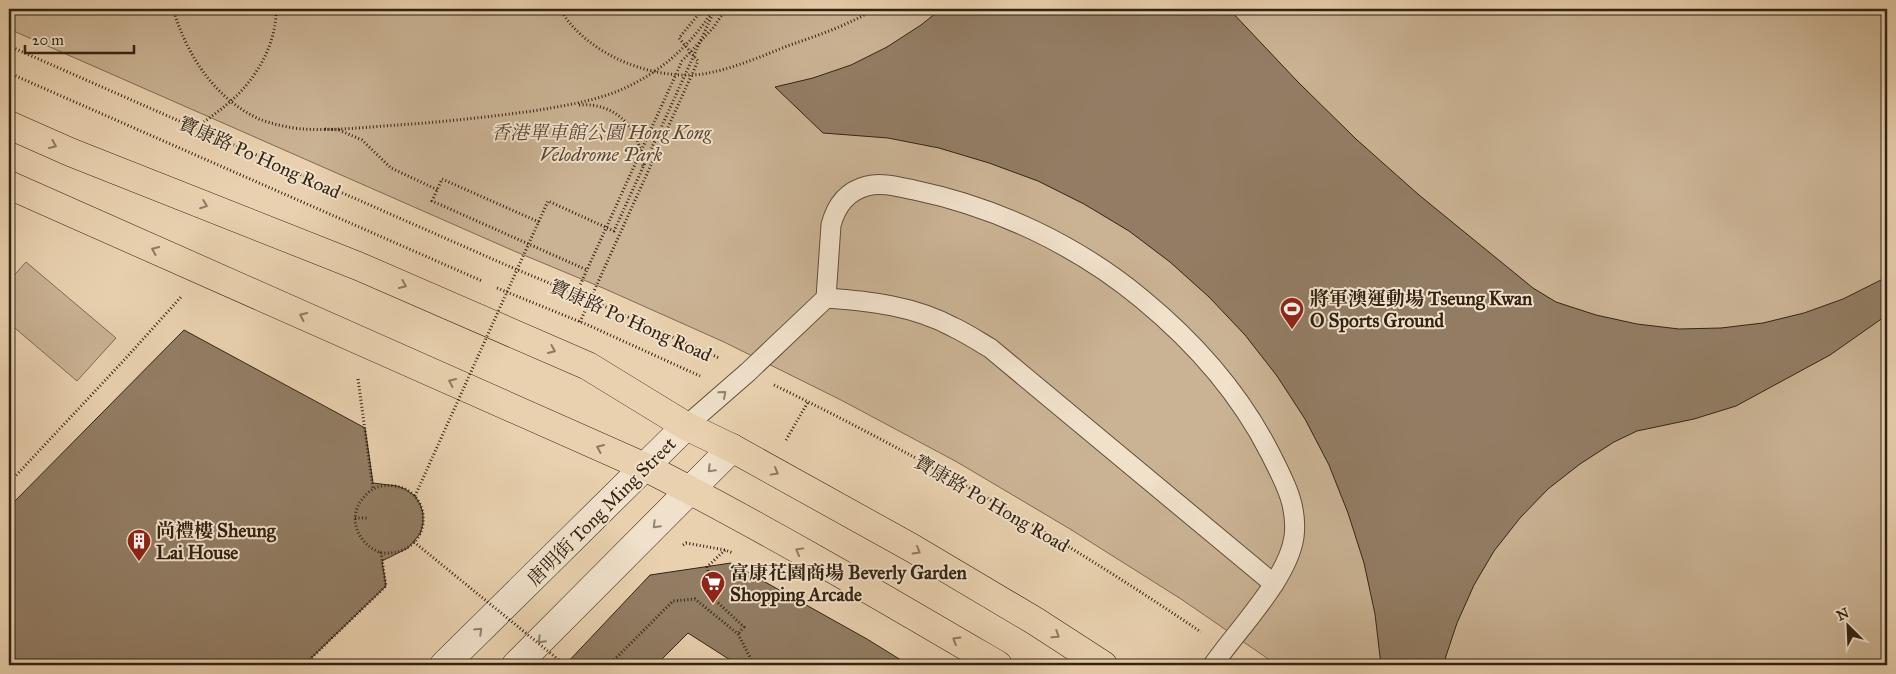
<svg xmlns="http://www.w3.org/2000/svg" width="1896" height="674" viewBox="0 0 1896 674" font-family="'IM FELL Great Primer','Noto Serif TC',serif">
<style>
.green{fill:#cab394;stroke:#7e6b54}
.building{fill:#927d64;stroke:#332313}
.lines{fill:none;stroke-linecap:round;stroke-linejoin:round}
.lane-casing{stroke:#604e3a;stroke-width:21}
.secondary-casing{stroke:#332313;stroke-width:29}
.primary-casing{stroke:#332313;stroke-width:29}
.path{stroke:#332313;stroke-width:3;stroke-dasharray:1 2.5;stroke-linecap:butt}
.lane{stroke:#f1e1cb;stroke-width:19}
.secondary{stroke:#f1e1cb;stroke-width:28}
.primary{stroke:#e9d1af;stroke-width:28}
.path-bridge{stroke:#332313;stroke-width:3;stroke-dasharray:1 2.5;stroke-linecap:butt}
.oneway{stroke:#8e7a61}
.oneway2{stroke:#92826f}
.labels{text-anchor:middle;stroke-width:4;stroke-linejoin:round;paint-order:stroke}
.park-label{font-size:19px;font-style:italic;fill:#594733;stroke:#f1e1cb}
.street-label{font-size:19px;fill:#332313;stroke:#f1e1cb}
.poi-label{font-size:19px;font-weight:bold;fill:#332313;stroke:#f1e1cb;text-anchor:start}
</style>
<rect width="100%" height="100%" fill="#e9d1af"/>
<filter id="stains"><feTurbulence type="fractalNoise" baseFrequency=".004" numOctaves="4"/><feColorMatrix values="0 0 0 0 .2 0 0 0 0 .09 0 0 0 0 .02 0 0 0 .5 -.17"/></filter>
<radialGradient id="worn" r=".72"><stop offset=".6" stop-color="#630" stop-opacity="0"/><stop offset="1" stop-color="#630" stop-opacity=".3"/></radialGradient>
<g class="green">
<path d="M 9,9 L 1887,9 L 1887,665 L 1277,665 L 1181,599 L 1070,529 L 957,462 L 841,400 L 724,342 L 603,288 L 514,251 L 9,29 Z"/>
<path d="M 26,262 L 116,338 L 77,381 L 9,323 L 9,281 Z"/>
</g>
<g class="building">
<path d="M 941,9 L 1229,9 L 1298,82 L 1356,139 L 1419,195 L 1533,288 L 1556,302 L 1596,315 L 1637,324 L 1679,329 L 1721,328 L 1763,323 L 1804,313 L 1843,299 L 1887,277 L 1887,315 L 1830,355 L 1736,406 L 1694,419 L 1637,431 L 1614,442 L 1580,464 L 1548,489 L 1520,518 L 1494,551 L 1474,585 L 1457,623 L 1443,665 L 1381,665 L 1375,614 L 1364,563 L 1348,513 L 1329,465 L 1305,419 L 1277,376 L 1245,335 L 1209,297 L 1170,262 L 1129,231 L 1084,204 L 1038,181 L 989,163 L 939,148 L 888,138 L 823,133 L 775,87 L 813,78 L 851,65 L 887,47 L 921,25 Z"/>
<path d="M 184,330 L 365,428 L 373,483 L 397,486 L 405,489 L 415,496 L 420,504 L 423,513 L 423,524 L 420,534 L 408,548 L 382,561 L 386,586 L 304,665 L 9,665 L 9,507 Z"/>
<path d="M 731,563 L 867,639 L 909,665 L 738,665 L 688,633 L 656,665 L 565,665 L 650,575 Z"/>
</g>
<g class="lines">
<defs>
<g id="lane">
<path d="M 826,298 C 870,301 914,306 953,327 C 966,333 978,341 990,348 L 1274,584"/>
<path d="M 686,426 L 748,372 L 826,298 L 831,225 C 836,206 847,191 867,186 C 882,182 899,187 914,190 C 996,207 1077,245 1142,299 C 1193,341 1240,394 1270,453 C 1284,481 1298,505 1294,537 C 1288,579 1237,630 1213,665"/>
</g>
<g id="secondary">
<path d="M 444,665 L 686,426"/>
<path d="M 516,665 L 732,448"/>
</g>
<g id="primary">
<path d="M 9,125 L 70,152 L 358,266 L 588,366 L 686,426 L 732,448 L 912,548 L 1035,621 L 1103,665"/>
<path d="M 9,185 L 645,467 C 765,528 882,597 998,665"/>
</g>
</defs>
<use href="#lane" class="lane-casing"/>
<use href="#secondary" class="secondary-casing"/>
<use href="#primary" class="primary-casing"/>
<g class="path">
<path d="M 560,9 C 586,54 652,81 703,74 C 733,69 762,56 790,45 C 819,35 849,25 874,9"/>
<path d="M 9,46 L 506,265 L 597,303 L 719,358"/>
<path d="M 9,73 L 482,281"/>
<path d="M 195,128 C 208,119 221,110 232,100 C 257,78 277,42 276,9"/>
<path d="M 325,129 L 339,130 L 362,140 L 391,168 L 438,190"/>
<path d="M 539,222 L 442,179 L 432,201 L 587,270"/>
<path d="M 497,288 L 588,325 L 700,376"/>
<path d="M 576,294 L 682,61 L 713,28 L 726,9"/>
<path d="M 580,322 L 698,61 L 679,38 L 703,9"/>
<path d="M 358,379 L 373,489"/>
<path d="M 774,385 C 922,457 1065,540 1201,632"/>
<path d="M 786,440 L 808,402"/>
<path d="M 9,483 L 126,358 L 181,297"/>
<path d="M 355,518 L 367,518"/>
<path d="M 683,545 L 686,543 L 725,550 L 733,553"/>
<path d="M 725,550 L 707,567 L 715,600 L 744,627 L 738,634"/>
<path d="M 304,665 L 386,586 L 381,553 C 435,557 435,490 394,486 C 383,484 373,487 366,495 C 345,515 357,544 381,553"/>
<path d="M 609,665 L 673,601 L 695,599 L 738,634 L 754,665"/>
</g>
<use href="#lane" class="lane"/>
<use href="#secondary" class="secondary"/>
<use href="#primary" class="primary"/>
<g class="path-bridge">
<path d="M 173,9 C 187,55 214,98 259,119 C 272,124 289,128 303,129 C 333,131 368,127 398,125 C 443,122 488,117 533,111 C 568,105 604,100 635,83 C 666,67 691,43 710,15"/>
<path d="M 579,105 C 618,102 641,131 643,167"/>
<path d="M 415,496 L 548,201 L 614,231 L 715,9"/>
<path d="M 414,542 L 565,665"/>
</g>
</g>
<defs><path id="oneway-chevron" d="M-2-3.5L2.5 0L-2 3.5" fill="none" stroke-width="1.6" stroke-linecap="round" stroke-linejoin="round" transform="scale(1.25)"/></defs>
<g class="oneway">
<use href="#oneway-chevron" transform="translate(53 145) rotate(24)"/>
<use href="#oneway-chevron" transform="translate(204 205) rotate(21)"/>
<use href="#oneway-chevron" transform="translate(155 250) rotate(-156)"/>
<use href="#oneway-chevron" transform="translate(403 285) rotate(24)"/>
<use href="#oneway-chevron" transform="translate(303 316) rotate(-156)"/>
<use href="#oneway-chevron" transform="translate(552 350) rotate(24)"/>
<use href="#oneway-chevron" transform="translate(452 382) rotate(-156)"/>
<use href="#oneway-chevron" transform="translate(600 448) rotate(-156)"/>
<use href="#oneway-chevron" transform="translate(775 472) rotate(29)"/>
<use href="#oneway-chevron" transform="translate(799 551) rotate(-151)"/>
<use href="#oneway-chevron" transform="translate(917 551) rotate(30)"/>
<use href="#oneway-chevron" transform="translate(1056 635) rotate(33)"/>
<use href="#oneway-chevron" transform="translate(956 640) rotate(-149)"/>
</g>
<g class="oneway2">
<use href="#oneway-chevron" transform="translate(723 394) rotate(-41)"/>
<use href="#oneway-chevron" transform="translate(711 469) rotate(135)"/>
<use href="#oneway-chevron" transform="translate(656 525) rotate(135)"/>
<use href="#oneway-chevron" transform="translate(479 631) rotate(-44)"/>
<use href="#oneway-chevron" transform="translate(541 640) rotate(135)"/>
</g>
<defs>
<symbol id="stadium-pin" viewBox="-11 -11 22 30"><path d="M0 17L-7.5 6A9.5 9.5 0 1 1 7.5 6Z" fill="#8f2418" stroke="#f1e1cb"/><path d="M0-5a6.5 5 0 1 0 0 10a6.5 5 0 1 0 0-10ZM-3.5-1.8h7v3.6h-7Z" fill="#fff"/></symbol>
<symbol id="building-pin" viewBox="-11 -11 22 30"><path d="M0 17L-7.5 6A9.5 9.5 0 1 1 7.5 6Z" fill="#8f2418" stroke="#f1e1cb"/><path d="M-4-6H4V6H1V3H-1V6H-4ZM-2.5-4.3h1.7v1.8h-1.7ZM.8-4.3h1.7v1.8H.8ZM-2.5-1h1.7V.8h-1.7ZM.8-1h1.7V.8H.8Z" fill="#fff"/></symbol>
<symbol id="supermarket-pin" viewBox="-11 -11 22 30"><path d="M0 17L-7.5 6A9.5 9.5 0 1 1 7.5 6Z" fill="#8f2418" stroke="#f1e1cb"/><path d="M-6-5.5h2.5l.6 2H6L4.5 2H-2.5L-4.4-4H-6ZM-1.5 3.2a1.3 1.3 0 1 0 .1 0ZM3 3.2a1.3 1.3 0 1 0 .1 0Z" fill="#fff"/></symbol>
</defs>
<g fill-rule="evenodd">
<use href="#stadium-pin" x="1278" y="295" width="28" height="38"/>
<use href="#building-pin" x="125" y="527" width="28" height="38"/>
<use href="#supermarket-pin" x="699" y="569" width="28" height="38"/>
</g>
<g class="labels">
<g class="park-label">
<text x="601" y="139">香港單車館公園 Hong Kong<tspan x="601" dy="22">Velodrome Park</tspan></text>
</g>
<g class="street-label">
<text transform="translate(260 157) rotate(24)" y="7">寶康路 Po Hong Road</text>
<text transform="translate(631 320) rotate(24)" y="7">寶康路 Po Hong Road</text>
<text transform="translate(992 503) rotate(30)" y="7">寶康路 Po Hong Road</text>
<text transform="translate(601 511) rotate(-45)" y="7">唐明街 Tong Ming Street</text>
</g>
<g class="poi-label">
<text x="1310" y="305">將軍澳運動場 Tseung Kwan<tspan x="1310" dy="22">O Sports Ground</tspan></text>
<text x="156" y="537">尚禮樓 Sheung<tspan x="156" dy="22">Lai House</tspan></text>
<text x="730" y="579">富康花園商場 Beverly Garden<tspan x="730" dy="22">Shopping Arcade</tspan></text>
</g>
</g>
<rect width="1896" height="674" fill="none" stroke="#e9d1af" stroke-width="30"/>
<rect x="10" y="10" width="1876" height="654" fill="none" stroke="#332313" stroke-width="2.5"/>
<rect x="15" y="15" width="1866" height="644" fill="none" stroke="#332313"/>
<g transform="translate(1848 626) rotate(336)" stroke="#f1e1cb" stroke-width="4" paint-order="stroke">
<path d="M0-4L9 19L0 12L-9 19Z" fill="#332313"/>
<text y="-8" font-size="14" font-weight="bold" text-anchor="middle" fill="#332313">N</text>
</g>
<path d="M25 45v8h109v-8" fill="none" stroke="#332313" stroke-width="2.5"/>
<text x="32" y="45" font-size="15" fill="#332313" stroke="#f1e1cb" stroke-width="4" paint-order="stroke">20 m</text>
<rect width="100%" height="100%" filter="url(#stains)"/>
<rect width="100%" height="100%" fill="url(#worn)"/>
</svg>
